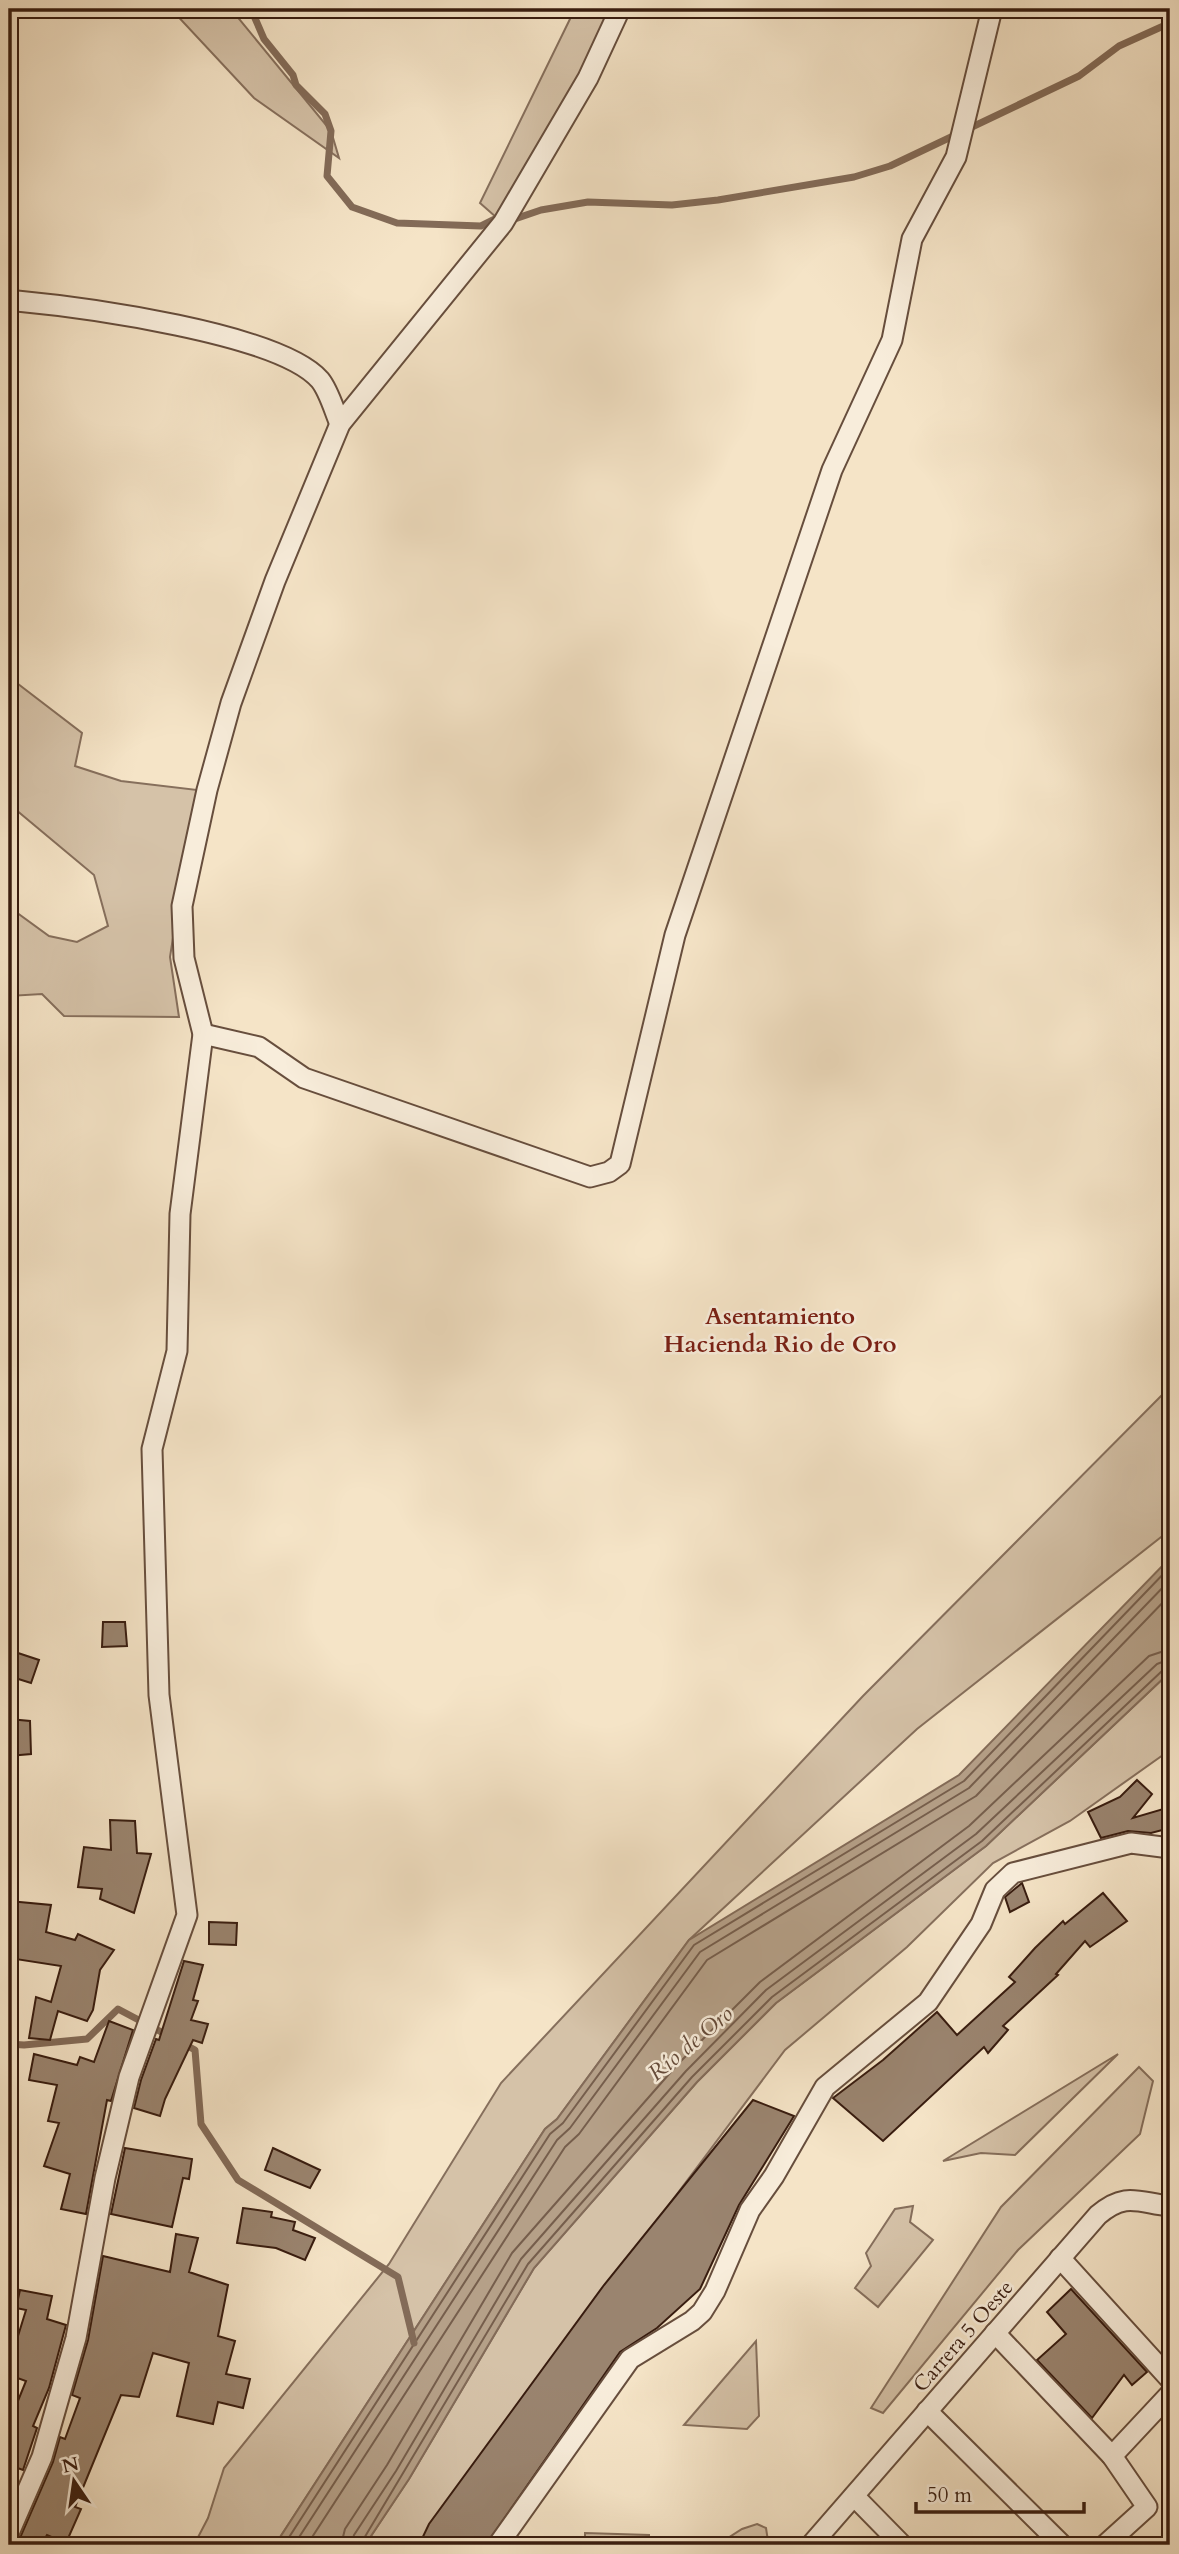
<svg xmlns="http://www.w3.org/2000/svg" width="1179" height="2554" viewBox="0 0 1179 2554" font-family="Cardo,serif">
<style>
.green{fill:#d5c2a8;stroke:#866f5c;stroke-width:2}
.water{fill:#b5a088;stroke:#836b58;stroke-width:2}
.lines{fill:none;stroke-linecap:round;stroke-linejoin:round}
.shore{stroke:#765e4c;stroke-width:2}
.stream{stroke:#836b58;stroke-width:7}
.building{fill:#9a846f;stroke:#381c0f;stroke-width:2}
.minor-casing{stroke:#674e3d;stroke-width:23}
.minor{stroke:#f8eddb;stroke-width:19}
.labels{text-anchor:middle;stroke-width:5;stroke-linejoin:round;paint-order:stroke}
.street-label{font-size:21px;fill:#381c0f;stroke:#f8eddb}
.water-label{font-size:23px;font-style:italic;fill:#644a39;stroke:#f8eddb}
.quarter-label{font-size:24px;font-weight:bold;fill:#7a1f14;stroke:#f8eddb}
</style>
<rect width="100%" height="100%" fill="#f5e4c7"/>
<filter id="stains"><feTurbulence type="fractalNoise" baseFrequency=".00286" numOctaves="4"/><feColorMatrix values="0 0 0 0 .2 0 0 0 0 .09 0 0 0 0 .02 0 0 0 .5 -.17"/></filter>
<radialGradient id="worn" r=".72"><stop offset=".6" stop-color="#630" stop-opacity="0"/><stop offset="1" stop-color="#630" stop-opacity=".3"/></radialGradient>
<g class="green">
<path d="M 171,9 L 231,9 L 331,131 L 339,158 L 254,98 Z"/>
<path d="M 569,9 L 612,9 L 582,73 L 497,218 L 480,203 L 570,19 Z"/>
<path d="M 9,677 L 82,733 L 75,766 L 121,781 L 206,791 L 187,848 L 170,957 L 179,1017 L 64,1016 L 42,994 L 9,996 L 9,907 L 49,936 L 77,942 L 108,926 L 94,875 L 9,804 Z"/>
<path d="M 1170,1387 L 1170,1530 L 917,1729 L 689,1940 L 557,2119 L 545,2129 L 275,2545 L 194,2545 L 208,2518 L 224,2468 L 389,2264 L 501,2083 L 863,1696 Z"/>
<path d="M 1170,1672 L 1170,1750 L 1070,1821 L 993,1863 L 907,1947 L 785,2050 L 668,2206 L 439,2545 L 365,2545 L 409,2479 L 534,2268 L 697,2082 L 776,2003 L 986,1846 Z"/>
<path d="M 1118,2054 L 1015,2155 L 981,2153 L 943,2161 Z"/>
<path d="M 1139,2067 L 1153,2081 L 1140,2134 L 1018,2250 L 883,2413 L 871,2408 L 1001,2207 Z"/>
<path d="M 913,2206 L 910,2222 L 933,2240 L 878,2307 L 855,2288 L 871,2266 L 866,2253 L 895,2209 Z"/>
<path d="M 756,2341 L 759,2416 L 747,2429 L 684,2425 Z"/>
<path d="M 757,2524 L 766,2528 L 768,2541 L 765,2545 L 717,2545 L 742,2529 Z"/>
<path d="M 585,2533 L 649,2535 L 649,2545 L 585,2545 Z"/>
</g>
<path class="water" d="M 1170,1558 L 1170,1672 L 986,1846 L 776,2003 L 697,2082 L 534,2268 L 409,2479 L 365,2545 L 275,2545 L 545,2129 L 557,2119 L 689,1940 L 959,1775 Z"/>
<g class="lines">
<g class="shore">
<path d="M 284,2545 L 550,2134 L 563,2123 L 694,1945 L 964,1781 L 1170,1567"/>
<path d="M 294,2545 L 557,2140 L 570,2128 L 700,1952 L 969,1788 L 1170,1580"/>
<path d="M 307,2545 L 565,2147 L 579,2134 L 707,1960 L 976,1796 L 1170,1595"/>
<path d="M 341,2545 L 345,2529 L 387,2465 L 512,2253 L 677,2065 L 760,1982 L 969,1826 L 1149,1656 L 1170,1649"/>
<path d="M 351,2545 L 354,2535 L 396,2471 L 521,2259 L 686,2071 L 766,1990 L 976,1834 L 1157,1664 L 1170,1659"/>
<path d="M 360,2545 L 528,2264 L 692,2077 L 772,1997 L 982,1841 L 1163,1670 L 1170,1668"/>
</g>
<g class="stream">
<path d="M 251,9 L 264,39 L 293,75 L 296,85 L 325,114 L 331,131 L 327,176 L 352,207 L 397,223 L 481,226 L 497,218 L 503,223 L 541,210 L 588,202 L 672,205 L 718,200 L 854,177 L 890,166 L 1079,76 L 1119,46 L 1170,23"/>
<path d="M 9,2044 L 24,2045 L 87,2039 L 118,2009 L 167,2035"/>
<path d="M 184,2044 L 195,2050 L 201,2124 L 238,2180 L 398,2277 L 414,2343"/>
</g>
</g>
<g class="building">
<path d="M 103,1622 L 125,1622 L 127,1646 L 102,1647 Z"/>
<path d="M 18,1653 L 39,1660 L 31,1683 L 12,1677 Z"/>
<path d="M 9,1719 L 30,1721 L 31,1754 L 9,1756 Z"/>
<path d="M 1137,1780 L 1152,1794 L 1133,1818 L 1170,1807 L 1170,1828 L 1151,1833 L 1128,1831 L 1101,1838 L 1088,1812 L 1120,1797 Z"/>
<path d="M 110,1820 L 135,1821 L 137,1853 L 151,1854 L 134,1913 L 100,1899 L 102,1889 L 78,1887 L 84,1847 L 111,1850 Z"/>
<path d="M 1022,1883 L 1029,1902 L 1010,1912 L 1005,1897 Z"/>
<path d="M 1103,1893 L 1127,1921 L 1090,1947 L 1085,1941 L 1056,1974 L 1058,1975 L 1003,2026 L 1008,2030 L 988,2053 L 984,2047 L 883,2141 L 833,2098 L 883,2060 L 937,2012 L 957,2035 L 1015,1982 L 1009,1977 L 1035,1948 L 1063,1921 L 1065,1924 Z"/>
<path d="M 9,1901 L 51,1905 L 46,1932 L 75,1940 L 78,1934 L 114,1950 L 100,1970 L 93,2010 L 87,2021 L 58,2011 L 50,2040 L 29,2038 L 36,1997 L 51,2002 L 61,1966 L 9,1958 Z"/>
<path d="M 209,1922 L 237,1923 L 236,1945 L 209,1944 Z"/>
<path d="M 184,1961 L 203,1965 L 193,2000 L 198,2001 L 191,2020 L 208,2024 L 202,2043 L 193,2040 L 165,2099 L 160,2116 L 134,2108 L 141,2080 L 156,2039 L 159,2040 Z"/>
<path d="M 109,2021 L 133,2030 L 111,2101 L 107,2100 L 86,2214 L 61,2209 L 70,2174 L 44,2166 L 59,2123 L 48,2121 L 57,2085 L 29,2080 L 34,2054 L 77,2065 L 80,2057 L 94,2062 Z"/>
<path d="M 753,2100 L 794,2116 L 739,2205 L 700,2289 L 657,2328 L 620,2352 L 486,2545 L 419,2545 L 429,2524 L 604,2285 Z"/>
<path d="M 125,2148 L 192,2159 L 189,2179 L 183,2178 L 172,2227 L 111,2214 Z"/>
<path d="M 273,2148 L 320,2170 L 310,2188 L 265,2170 Z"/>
<path d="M 243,2208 L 272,2212 L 271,2217 L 295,2222 L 293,2230 L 315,2238 L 305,2260 L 276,2248 L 237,2243 Z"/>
<path d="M 176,2234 L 198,2238 L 189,2272 L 228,2285 L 218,2336 L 235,2341 L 226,2374 L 250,2379 L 243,2408 L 218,2402 L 213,2424 L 177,2416 L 189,2363 L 153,2353 L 139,2397 L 121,2395 L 75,2507 L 81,2509 L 66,2543 L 47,2535 L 41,2545 L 13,2545 L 20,2538 L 53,2462 L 60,2437 L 65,2439 L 80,2398 L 72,2395 L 88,2340 L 103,2256 L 170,2272 Z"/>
<path d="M 1071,2289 L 1147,2372 L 1132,2385 L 1124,2375 L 1092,2418 L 1037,2360 L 1066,2334 L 1047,2312 Z"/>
<path d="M 20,2290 L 52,2296 L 47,2319 L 66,2325 L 49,2388 L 33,2426 L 37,2428 L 23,2470 L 9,2465 L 9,2423 L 26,2381 L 9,2375 L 9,2347 L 14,2349 L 26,2310 L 16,2308 Z"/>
</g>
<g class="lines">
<defs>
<g id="minor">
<path d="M 9,303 L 17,301 C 81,307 279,333 320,380 C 329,391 334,410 340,424"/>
<path d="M 203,1034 L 259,1047 L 304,1078 L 590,1177 L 609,1172 L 620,1164 L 675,935 L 832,470 L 892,340 L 912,239 L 956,157 L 992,9"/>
<path d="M 1060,2258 L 1170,2379"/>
<path d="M 995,2333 L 1112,2456 L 1147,2507 L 1105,2545"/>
<path d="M 927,2411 L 1062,2545"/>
<path d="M 1112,2456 L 1170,2394"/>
<path d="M 854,2496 L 902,2545"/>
<path d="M 9,2533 L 42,2457 L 76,2338 L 105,2178 L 129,2077 L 187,1915 L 159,1695 L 152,1449 L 177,1351 L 180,1214 L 203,1034 L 184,958 L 182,906 L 207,790 L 231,703 L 275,581 L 340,424 L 503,223 L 588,78 L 620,9"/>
<path d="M 498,2545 L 630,2359 L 692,2321 L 702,2312 L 715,2291 L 750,2210 L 774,2176 L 825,2087 L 928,2002 L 981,1924 L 995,1890 L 1013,1873 L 1131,1843 L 1170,1848"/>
<path d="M 811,2545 L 1098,2215 C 1126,2191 1139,2203 1170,2206"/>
</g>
</defs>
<use href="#minor" class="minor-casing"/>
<use href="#minor" class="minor"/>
</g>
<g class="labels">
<g class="street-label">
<text transform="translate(963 2336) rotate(-49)" y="7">Carrera 5 Oeste</text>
</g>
<g class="water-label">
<text transform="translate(690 2043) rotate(-40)" y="8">Río de Oro</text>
</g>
<g class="quarter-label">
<text x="780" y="1324">Asentamiento<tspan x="780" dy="28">Hacienda Rio de Oro</tspan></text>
</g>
</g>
<rect width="1179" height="2554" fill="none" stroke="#f5e4c7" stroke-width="35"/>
<rect x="10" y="10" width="1158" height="2533" fill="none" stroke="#381c0f" stroke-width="3.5"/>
<rect x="18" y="18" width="1144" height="2519" fill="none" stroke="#381c0f" stroke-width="2"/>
<g transform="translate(74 2481) rotate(347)" stroke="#f8eddb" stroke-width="5" paint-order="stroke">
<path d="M0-5L12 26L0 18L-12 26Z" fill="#381c0f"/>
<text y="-10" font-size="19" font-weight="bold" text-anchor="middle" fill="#381c0f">N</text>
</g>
<path d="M916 2502v10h168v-10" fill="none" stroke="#381c0f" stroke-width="3.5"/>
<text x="927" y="2502" font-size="21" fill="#381c0f" stroke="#f8eddb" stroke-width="5" paint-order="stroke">50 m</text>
<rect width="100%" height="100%" filter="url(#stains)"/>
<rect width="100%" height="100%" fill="url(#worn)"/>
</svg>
